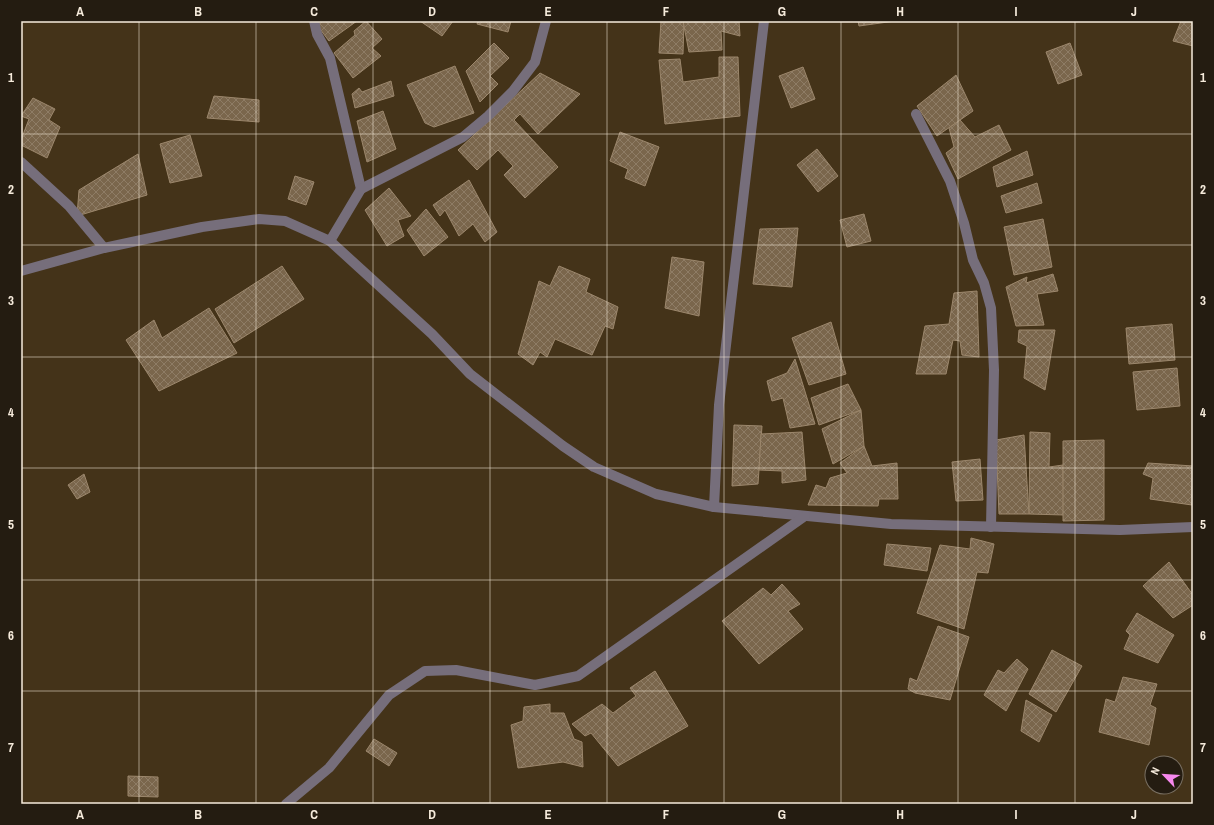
<svg xmlns="http://www.w3.org/2000/svg" width="1214" height="825" viewBox="0 0 1214 825" font-family="'Archivo Narrow',sans-serif">
<style>
.building{fill:url(#building-cross-hatch);stroke:#9c876c}
.lines{fill:none;stroke-linecap:round;stroke-linejoin:round}
.minor{stroke:#766e7b;stroke-width:10}
.grid{fill:none;stroke:#f6ebdc;stroke-width:1;stroke-opacity:0.55}
.neatline{fill:none;stroke:#f6ebdc;stroke-width:1.5}
.grid-label{font-size:13px;text-anchor:middle;font-weight:bold;fill:#f6ebdc}
</style>
<defs>
<pattern id="building-cross-hatch" width="8" height="8" patternUnits="userSpaceOnUse"><rect width="8" height="8" fill="#7a664c"/><path d="M0 0l8 8M0 8l8-8" fill="none" stroke="#8e7c65"/></pattern>
</defs>
<rect width="100%" height="100%" fill="#443319"/>
<g class="building">
<path d="M 314,21 L 357,21 L 329,41 Z"/>
<path d="M 366,21 L 382,39 L 372,48 L 381,56 L 353,78 L 334,53 L 355,35 L 354,31 Z"/>
<path d="M 420,21 L 453,21 L 442,36 Z"/>
<path d="M 478,21 L 511,21 L 508,32 L 477,24 Z"/>
<path d="M 661,21 L 684,21 L 683,54 L 659,53 Z"/>
<path d="M 683,21 L 739,21 L 740,36 L 721,31 L 722,50 L 689,52 Z"/>
<path d="M 858,21 L 895,21 L 859,26 Z"/>
<path d="M 1181,21 L 1193,21 L 1193,46 L 1173,41 Z"/>
<path d="M 494,43 L 509,58 L 490,76 L 498,84 L 480,102 L 466,71 Z"/>
<path d="M 1070,43 L 1082,75 L 1058,84 L 1046,52 Z"/>
<path d="M 719,57 L 738,57 L 740,116 L 665,124 L 659,60 L 680,59 L 683,82 L 719,77 Z"/>
<path d="M 455,66 L 474,113 L 434,127 L 425,123 L 407,85 Z"/>
<path d="M 803,67 L 815,99 L 791,108 L 779,76 Z"/>
<path d="M 540,73 L 580,94 L 538,134 L 520,114 L 514,120 L 558,167 L 525,198 L 504,175 L 513,166 L 498,150 L 477,170 L 458,150 Z"/>
<path d="M 956,75 L 973,111 L 937,136 L 917,106 Z"/>
<path d="M 391,81 L 394,96 L 355,108 L 352,94 L 359,88 L 362,92 Z"/>
<path d="M 214,96 L 259,100 L 259,122 L 207,118 Z"/>
<path d="M 33,98 L 55,109 L 49,120 L 60,127 L 47,158 L 21,145 L 21,140 L 29,119 L 21,116 Z"/>
<path d="M 383,111 L 396,149 L 367,162 L 357,121 Z"/>
<path d="M 960,120 L 975,137 L 999,125 L 1011,150 L 958,179 L 946,153 L 954,147 L 949,128 Z"/>
<path d="M 620,132 L 659,147 L 645,186 L 625,178 L 628,169 L 610,161 Z"/>
<path d="M 190,135 L 202,176 L 170,183 L 160,144 Z"/>
<path d="M 817,149 L 838,176 L 818,192 L 797,165 Z"/>
<path d="M 1027,151 L 1033,175 L 997,187 L 993,167 Z"/>
<path d="M 138,154 L 147,195 L 77,216 L 79,190 Z"/>
<path d="M 295,176 L 314,182 L 306,205 L 288,199 Z"/>
<path d="M 469,180 L 497,232 L 485,242 L 473,224 L 459,236 L 445,210 L 440,216 L 433,205 Z"/>
<path d="M 1037,183 L 1042,203 L 1006,213 L 1001,196 Z"/>
<path d="M 389,188 L 411,216 L 398,220 L 404,236 L 387,246 L 365,210 Z"/>
<path d="M 426,209 L 448,237 L 424,256 L 407,230 Z"/>
<path d="M 864,214 L 871,241 L 847,247 L 840,220 Z"/>
<path d="M 1043,219 L 1052,267 L 1014,275 L 1004,227 Z"/>
<path d="M 798,228 L 792,287 L 753,284 L 760,229 Z"/>
<path d="M 672,257 L 704,262 L 699,316 L 665,308 Z"/>
<path d="M 282,266 L 304,299 L 234,343 L 215,309 Z"/>
<path d="M 559,266 L 590,279 L 586,292 L 618,307 L 613,329 L 605,326 L 592,355 L 555,339 L 547,357 L 540,352 L 533,365 L 518,354 L 539,281 L 550,286 Z"/>
<path d="M 1053,274 L 1058,291 L 1037,294 L 1044,325 L 1016,326 L 1006,287 L 1027,277 L 1026,283 Z"/>
<path d="M 977,291 L 979,357 L 962,355 L 960,341 L 953,340 L 946,374 L 916,374 L 925,326 L 949,324 L 954,293 Z"/>
<path d="M 209,308 L 237,353 L 159,391 L 126,340 L 154,320 L 162,338 Z"/>
<path d="M 831,322 L 846,374 L 809,385 L 792,338 Z"/>
<path d="M 1172,324 L 1175,360 L 1129,364 L 1126,328 Z"/>
<path d="M 1019,330 L 1055,330 L 1045,390 L 1024,378 L 1027,346 L 1018,342 Z"/>
<path d="M 795,359 L 815,424 L 790,428 L 783,398 L 772,401 L 767,381 L 787,373 Z"/>
<path d="M 1177,368 L 1180,406 L 1137,410 L 1133,372 Z"/>
<path d="M 848,384 L 861,410 L 819,425 L 811,398 Z"/>
<path d="M 861,410 L 864,446 L 833,464 L 822,429 Z"/>
<path d="M 734,425 L 762,426 L 758,484 L 732,486 Z"/>
<path d="M 802,432 L 806,480 L 782,483 L 782,471 L 759,470 L 761,434 Z"/>
<path d="M 1030,432 L 1050,433 L 1049,467 L 1063,465 L 1064,515 L 1029,514 Z"/>
<path d="M 1024,435 L 1029,514 L 999,514 L 996,440 Z"/>
<path d="M 1104,440 L 1104,520 L 1063,521 L 1063,441 Z"/>
<path d="M 864,446 L 872,466 L 897,463 L 898,499 L 879,499 L 878,506 L 808,505 L 816,485 L 826,488 L 830,478 L 847,473 L 840,463 Z"/>
<path d="M 980,459 L 983,500 L 956,501 L 952,462 Z"/>
<path d="M 1148,463 L 1193,466 L 1193,499 L 1192,505 L 1150,499 L 1153,478 L 1143,474 Z"/>
<path d="M 84,474 L 90,492 L 77,499 L 68,485 Z"/>
<path d="M 971,538 L 994,544 L 988,573 L 977,572 L 964,629 L 917,613 L 940,545 L 970,549 Z"/>
<path d="M 887,544 L 931,548 L 927,571 L 884,565 Z"/>
<path d="M 1169,562 L 1193,595 L 1193,605 L 1173,618 L 1143,586 Z"/>
<path d="M 782,584 L 800,604 L 788,611 L 803,629 L 759,664 L 722,621 L 763,588 L 771,595 Z"/>
<path d="M 1137,613 L 1174,635 L 1158,663 L 1124,649 L 1130,635 L 1126,631 Z"/>
<path d="M 938,626 L 969,637 L 950,700 L 915,693 L 908,689 L 910,678 L 917,681 Z"/>
<path d="M 1052,650 L 1082,666 L 1056,712 L 1029,694 Z"/>
<path d="M 1017,659 L 1028,669 L 1006,711 L 984,695 L 998,670 L 1004,673 Z"/>
<path d="M 655,671 L 688,726 L 618,766 L 591,733 L 585,736 L 572,724 L 602,704 L 613,713 L 636,696 L 630,688 Z"/>
<path d="M 1123,677 L 1157,684 L 1150,705 L 1156,708 L 1149,745 L 1099,732 L 1106,699 L 1115,702 Z"/>
<path d="M 1026,700 L 1052,715 L 1039,742 L 1021,731 Z"/>
<path d="M 550,704 L 550,713 L 564,713 L 574,739 L 582,742 L 583,767 L 563,762 L 518,768 L 511,725 L 523,721 L 524,707 Z"/>
<path d="M 374,739 L 397,753 L 389,766 L 366,751 Z"/>
<path d="M 128,776 L 158,777 L 158,797 L 128,796 Z"/>
</g>
<g class="lines">
<g class="minor">
<path d="M 314,21 L 317,34 L 330,58 L 361,189"/>
<path d="M 916,114 L 950,181 L 964,223 L 973,260 L 984,283 L 991,308 L 994,370 L 991,527"/>
<path d="M 21,162 L 69,206 L 104,248"/>
<path d="M 330,241 L 361,189 L 463,137 L 488,116 L 513,91 L 535,62 L 546,21"/>
<path d="M 21,271 L 104,248 L 202,227 L 259,219 L 285,221 L 330,241 L 432,334 L 470,374 L 563,446 L 594,467 L 656,494 L 714,507 L 891,524 L 1120,530 L 1193,527"/>
<path d="M 714,507 L 719,405 L 764,21"/>
<path d="M 286,804 L 329,768 L 389,695 L 425,671 L 456,670 L 535,685 L 578,676 L 805,516"/>
</g>
</g>
<path class="grid" d="M 139,21 L 139,804M 256,21 L 256,804M 373,21 L 373,804M 490,21 L 490,804M 607,21 L 607,804M 724,21 L 724,804M 841,21 L 841,804M 958,21 L 958,804M 1075,21 L 1075,804M 21,134 L 1193,134M 21,245 L 1193,245M 21,357 L 1193,357M 21,468 L 1193,468M 21,580 L 1193,580M 21,691 L 1193,691"/>
<rect width="1214" height="825" fill="none" stroke="#241c11" stroke-width="44"/>
<g transform="translate(1164 775) rotate(295)"><circle r="19" fill="#241c11" stroke="#786f62"/>
<path d="M0-3L7 15L0 10L-7 15Z" fill="#f688ed"/>
<text y="-6" font-size="11" font-weight="bold" text-anchor="middle" fill="#f6ebdc">N</text>
</g>
<rect x="22" y="22" width="1170" height="781" class="neatline"/>
<g class="grid-label">
<text x="80" y="16">A</text>
<text x="198" y="16">B</text>
<text x="314" y="16">C</text>
<text x="432" y="16">D</text>
<text x="548" y="16">E</text>
<text x="666" y="16">F</text>
<text x="782" y="16">G</text>
<text x="900" y="16">H</text>
<text x="1016" y="16">I</text>
<text x="1134" y="16">J</text>
<text x="11" y="82">1</text>
<text x="1203" y="82">1</text>
<text x="11" y="194">2</text>
<text x="1203" y="194">2</text>
<text x="11" y="305">3</text>
<text x="1203" y="305">3</text>
<text x="11" y="417">4</text>
<text x="1203" y="417">4</text>
<text x="11" y="529">5</text>
<text x="1203" y="529">5</text>
<text x="11" y="640">6</text>
<text x="1203" y="640">6</text>
<text x="11" y="752">7</text>
<text x="1203" y="752">7</text>
<text x="80" y="819">A</text>
<text x="198" y="819">B</text>
<text x="314" y="819">C</text>
<text x="432" y="819">D</text>
<text x="548" y="819">E</text>
<text x="666" y="819">F</text>
<text x="782" y="819">G</text>
<text x="900" y="819">H</text>
<text x="1016" y="819">I</text>
<text x="1134" y="819">J</text>
</g>
</svg>
